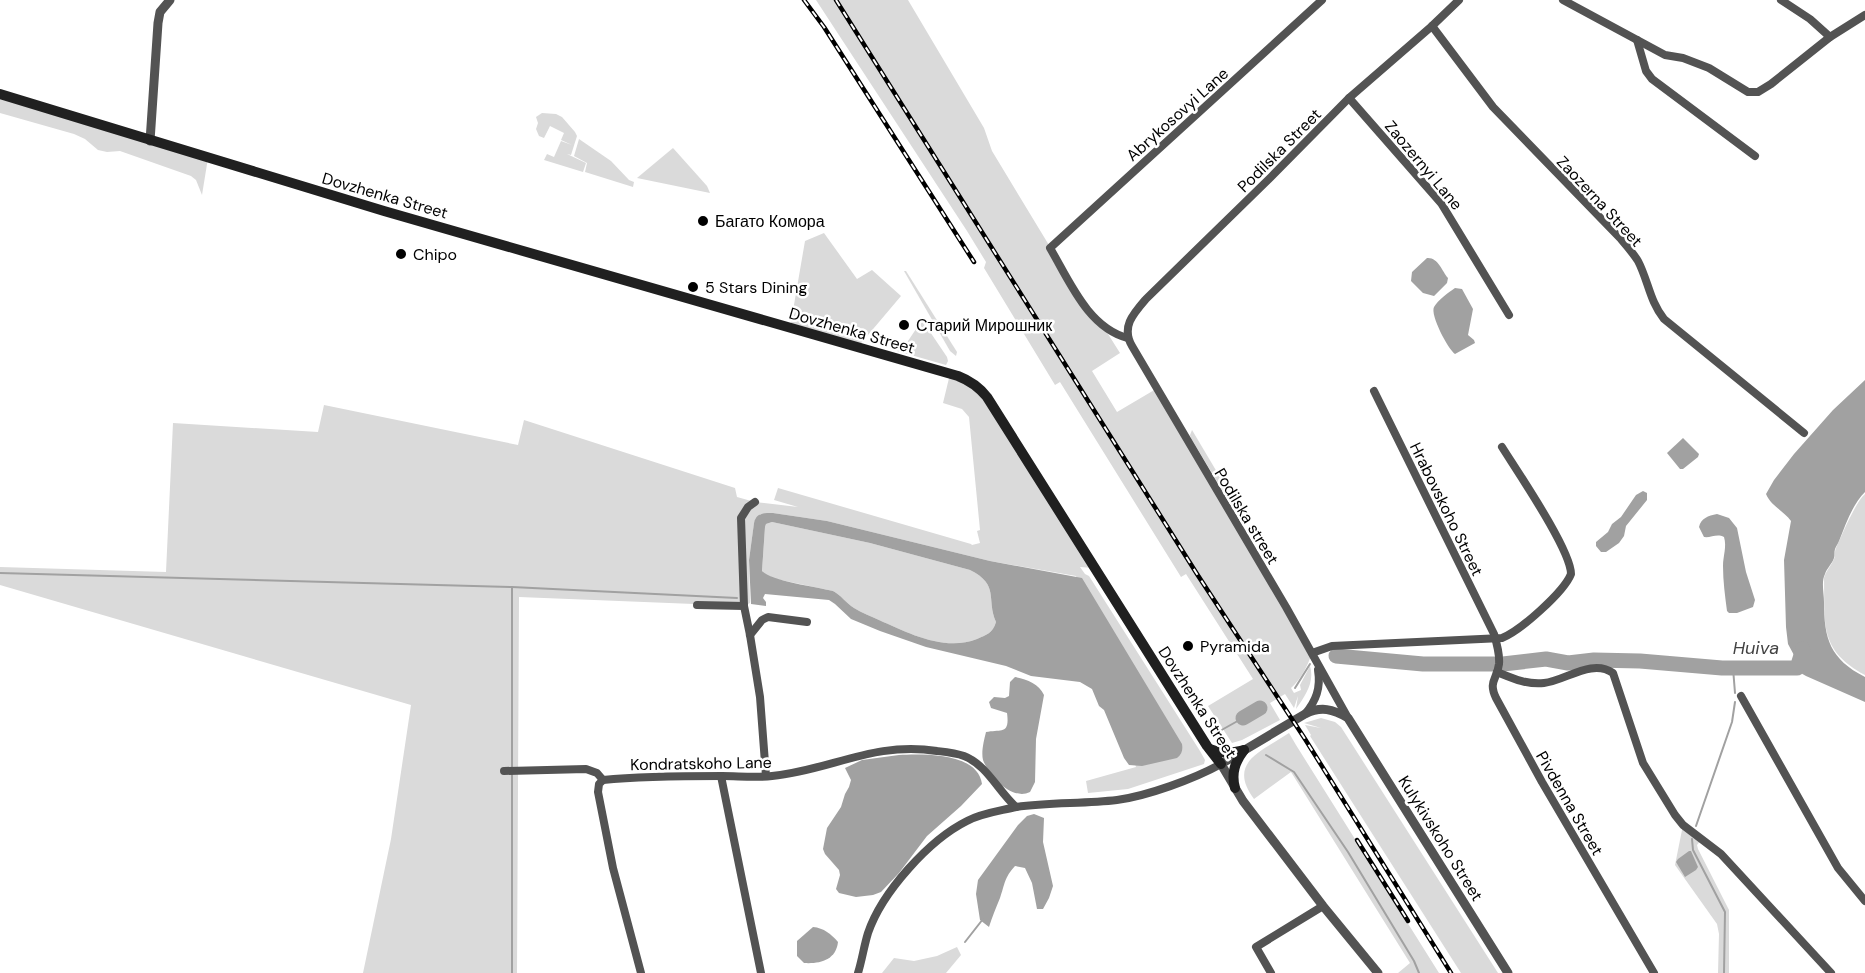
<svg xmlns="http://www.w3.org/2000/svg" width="1865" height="973" viewBox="0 0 1865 973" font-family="'DM Sans',sans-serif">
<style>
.green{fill:#dadada}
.water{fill:#a1a1a1;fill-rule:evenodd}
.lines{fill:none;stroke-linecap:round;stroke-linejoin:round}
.stream{stroke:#a1a1a1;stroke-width:2}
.river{stroke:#a1a1a1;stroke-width:15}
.minor{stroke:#535353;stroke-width:8}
.tertiary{stroke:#535353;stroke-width:9}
.secondary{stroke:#202020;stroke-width:10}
.rail-casing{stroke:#000;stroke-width:4.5}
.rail{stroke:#fff;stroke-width:2;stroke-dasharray:7;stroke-linecap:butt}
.poi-dot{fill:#000;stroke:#fff;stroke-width:2}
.labels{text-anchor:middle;stroke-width:5;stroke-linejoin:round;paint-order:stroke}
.street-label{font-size:16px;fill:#000;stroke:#fff}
.poi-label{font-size:16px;fill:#000;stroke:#fff;text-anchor:start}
.water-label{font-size:18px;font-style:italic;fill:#424242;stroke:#fff}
</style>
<rect width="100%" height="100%" fill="#fff"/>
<g class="green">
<path d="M 816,0 L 908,0 L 984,128 L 992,151 L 1081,298 L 1103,326 L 1120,353 L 1092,371 L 1117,412 L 1156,389 L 1312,653 C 1308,665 1301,679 1291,688 L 1294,693 L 1301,690 L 1300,685 L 1310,666 C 1315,682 1305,696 1296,709 L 1298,696 L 1294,708 L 1285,694 L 1270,703 L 1280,720 L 1242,740 L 1232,743 L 1208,706 L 1253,679 L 1186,574 L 1181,577 L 1060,382 L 1055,385 L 984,268 L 986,262 L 967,231 Z"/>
<path d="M 0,94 L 208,158 L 202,195 L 196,180 L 191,176 L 120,151 L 107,152 L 98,150 L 85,139 L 74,134 L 0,113 Z"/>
<path d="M 542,113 L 556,114 L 562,117 L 575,132 L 577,136 L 571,155 L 567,154 L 586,163 L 583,172 L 544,160 L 547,154 L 554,157 L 561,141 L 572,145 L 561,140 L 564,133 L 550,126 L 544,138 L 539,136 L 536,129 L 538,123 L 536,117 Z"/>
<path d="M 579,139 L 611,161 L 629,180 L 634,182 L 633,187 L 585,172 L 587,163 L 574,156 Z"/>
<path d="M 673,148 L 707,186 L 710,193 L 637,178 Z"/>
<path d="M 824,233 L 857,279 L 872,270 L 901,296 L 857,348 L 790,328 L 805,241 Z"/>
<path d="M 904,271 L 906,271 L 957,352 L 956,356 L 950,351 Z"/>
<path d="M 922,320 L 947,357 L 948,361 L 946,365 L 897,351 L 902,343 L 906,344 Z"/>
<path d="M 950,374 L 971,381 L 1094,568 L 1080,567 L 1085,574 L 1089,576 L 1200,751 L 1205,760 L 1204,764 L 1128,789 L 1088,793 L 1086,781 L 1136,767 L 1076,576 L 990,561 L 827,521 L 773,513 L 761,514 L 756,518 L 754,523 L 749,560 L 750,603 L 744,606 L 519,597 L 517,973 L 363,973 L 391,839 L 411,705 L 0,585 L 0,567 L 166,572 L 173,423 L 318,432 L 324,405 L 518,445 L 524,420 L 735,488 L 737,497 L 755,502 L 798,507 L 774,500 L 778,488 L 971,544 L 972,545 L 980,543 L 977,531 L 980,530 L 969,417 L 962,409 L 943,403 Z"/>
<path d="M 1192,430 L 1233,499 L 1227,498 L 1191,438 L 1190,435 Z"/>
<path d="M 1865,494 L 1865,675 C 1819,650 1825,625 1824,578 C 1826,571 1830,567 1833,561 C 1836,557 1834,552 1836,548 C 1842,535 1855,503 1865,494 Z"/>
<path d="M 772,522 L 870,543 L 970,570 C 1000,585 986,599 996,622 C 993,633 986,635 977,639 C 945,652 908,633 879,620 C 871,616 862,613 854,608 C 846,603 841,595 833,591 L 776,579 L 766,575 L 762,572 L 765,527 L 766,524 Z"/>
<path d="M 1321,718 L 1335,722 L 1341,727 L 1498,973 L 1461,973 L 1310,736 L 1311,735 L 1305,725 L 1321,728 L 1304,723 Z"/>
<path d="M 1289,733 L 1296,745 L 1439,973 L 1398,973 L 1410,963 L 1291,772 L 1254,799 C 1227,762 1261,752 1289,733 Z"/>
<path d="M 1683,825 L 1702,839 L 1697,845 L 1698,849 L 1729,910 L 1729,973 L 1718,973 L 1719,934 L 1717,924 L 1675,865 Z"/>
<path d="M 957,947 L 961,955 L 946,973 L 882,973 L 894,958 L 914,961 L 937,956 Z"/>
</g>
<g class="water">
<path d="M 1427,258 C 1438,257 1442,271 1448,278 L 1447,283 L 1434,296 L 1423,293 L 1411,281 L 1412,272 Z"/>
<path d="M 1455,288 L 1462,289 L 1473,309 L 1468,335 L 1474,340 L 1475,343 L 1455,354 C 1448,349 1430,315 1434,307 C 1438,300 1448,293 1455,288 Z"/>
<path d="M 1865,380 L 1865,492 C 1852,505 1846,524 1839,541 C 1838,544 1836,546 1835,549 C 1834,552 1835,555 1834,558 C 1832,564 1827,568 1825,574 C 1821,582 1824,593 1824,602 C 1824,639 1830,659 1865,677 L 1865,702 L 1806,676 L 1799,672 L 1797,668 L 1795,657 L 1788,644 L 1786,627 L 1784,560 L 1791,521 C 1784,511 1771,506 1766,494 L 1774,480 L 1794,454 L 1833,410 Z"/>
<path d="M 1683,438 L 1699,454 L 1698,457 L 1683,469 L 1680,469 L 1667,453 Z"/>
<path d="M 1643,491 L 1647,493 L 1647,500 L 1626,526 L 1624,536 L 1619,543 L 1606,552 L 1601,552 L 1596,546 L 1596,542 L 1608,532 L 1612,524 L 1621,517 L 1636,495 Z"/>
<path d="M 773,513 L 827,521 L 990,561 L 1082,578 L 1182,744 C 1183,750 1182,754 1177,758 L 1142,766 L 1129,765 L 1124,758 L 1104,710 L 1099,706 L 1092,689 L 1080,682 L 1031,676 L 1006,666 L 926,647 L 880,631 L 851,619 L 835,604 L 829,600 L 765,594 L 763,598 L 766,602 L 766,606 L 751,604 L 749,560 L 754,523 C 756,513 763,513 773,513 ZM 772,522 L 870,543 L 970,570 C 1000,585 986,599 996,622 C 993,633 986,635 977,639 C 945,652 908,633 879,620 C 871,616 862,613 854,608 C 846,603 841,595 833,591 C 817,587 771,581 762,571 L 765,527 L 766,524 Z"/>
<path d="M 1717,514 L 1729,518 L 1737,528 L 1746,572 L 1755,600 L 1753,607 L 1737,613 L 1729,613 L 1727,611 C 1725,596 1723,581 1723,566 C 1723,556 1727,547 1724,537 C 1717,533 1711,538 1704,537 L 1699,527 C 1701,518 1708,516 1717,514 Z"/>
<path d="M 1015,677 C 1027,679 1039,684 1044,695 L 1036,739 L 1035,782 L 1030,792 C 1012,801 989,776 983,760 C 981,752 984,740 986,732 C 1001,729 1010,735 1007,713 L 991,708 L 989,702 L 994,697 L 1005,698 L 1009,696 L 1010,682 Z"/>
<path d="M 899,755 C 922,754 978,752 982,784 L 961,806 L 927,836 L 899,873 L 881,892 L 873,895 L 856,897 L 839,893 L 836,889 L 840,875 L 839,870 L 825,854 L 823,849 L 827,828 L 841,807 L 845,794 L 849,787 L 851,780 L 845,768 L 862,760 Z"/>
<path d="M 1034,814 L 1044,818 L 1043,842 L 1053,886 L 1049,898 L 1043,909 L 1037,909 L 1032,883 L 1025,868 L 1015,866 C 1004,878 1005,884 1000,898 C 996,908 992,917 989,927 L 980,920 L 976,894 L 978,880 L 1018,825 L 1027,816 Z"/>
<path d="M 1689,851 L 1691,851 L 1698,867 L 1696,870 L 1685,877 L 1676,862 L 1678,859 Z"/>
<path d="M 813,927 C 824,928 831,934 838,942 C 836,960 820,964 804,963 L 797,956 L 797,941 Z"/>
</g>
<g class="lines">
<g class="stream">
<path d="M 0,573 L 512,587 L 737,598"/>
<path d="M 1733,668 L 1735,693"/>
<path d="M 1295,688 L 1310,664"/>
<path d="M 1218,732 L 1243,718"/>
<path d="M 1266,755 L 1294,772 L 1348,852 L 1414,961 L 1419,973"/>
<path d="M 1696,826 L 1732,722 L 1735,702"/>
<path d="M 1692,839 L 1693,850 L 1725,912 L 1724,973"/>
<path d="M 965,942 L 983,919"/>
<path d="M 512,973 L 512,587"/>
</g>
<g class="river">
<path d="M 1336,656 L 1423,664 L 1494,664"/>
<path d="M 1503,664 L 1546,659 L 1568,663 L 1594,660 L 1640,661 L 1722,668 L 1797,668 L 1803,649"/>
<path d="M 1243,718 L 1260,708"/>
</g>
<g class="minor">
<path d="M 1563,0 L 1665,55 L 1683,58 L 1709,68 L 1748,92 L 1758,92 L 1771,84 L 1830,37 L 1865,15"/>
<path d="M 1781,0 L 1810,19 L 1830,37"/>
<path d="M 1432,26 L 1493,107 L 1620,238 C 1626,245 1633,253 1638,261 C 1648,280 1650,302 1664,319 L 1804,433"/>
<path d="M 1637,40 L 1646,71 L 1652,79 L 1755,156"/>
<path d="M 1349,98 L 1441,203 L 1509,315"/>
<path d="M 1128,338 C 1088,328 1069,280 1050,248 L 1322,0"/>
<path d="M 1374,391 L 1494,634 C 1497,644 1500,654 1499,664 C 1497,680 1488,681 1496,698 L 1542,782 L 1654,973"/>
<path d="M 755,502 L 748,507 L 741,518 L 744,606 L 750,635 L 760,697 L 766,776"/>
<path d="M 697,605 L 744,606"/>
<path d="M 750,635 L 762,620 L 768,617 L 807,622"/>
<path d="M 1312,653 L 1332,646 L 1502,638 C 1520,631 1564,592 1571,574 C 1571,550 1517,471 1502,447"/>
<path d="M 1497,672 C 1512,678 1527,685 1544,683 C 1565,681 1592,658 1613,673 L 1643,763 L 1675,815 L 1683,825 L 1721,854 L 1831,973"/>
<path d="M 1741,696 L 1838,868 L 1865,901"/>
<path d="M 1305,714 C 1316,701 1321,688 1318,670"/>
<path d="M 1348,718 L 1286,607 L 1132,346 C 1121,327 1133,314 1146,299 L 1271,177 L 1349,98 L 1432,26 L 1459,0"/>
<path d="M 504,771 L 586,769 L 597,773 L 603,780"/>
<path d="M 721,776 L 761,973"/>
<path d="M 641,973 L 613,868 L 598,792 L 599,784 L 603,780 C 643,776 682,776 722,776 C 738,776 756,778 772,776 C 831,770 874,741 937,751 C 946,752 956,753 964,756 C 987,765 998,791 1016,807 C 1049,802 1083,804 1117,800 C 1147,796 1194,779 1221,764"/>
<path d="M 858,973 C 862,960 864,946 868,933 C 882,892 929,840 967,821 C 982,813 1000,811 1016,807"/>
<path d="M 1271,973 L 1256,947 L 1323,906"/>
</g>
<g class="tertiary">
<path d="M 150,141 L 158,23 L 160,12 L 170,0"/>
<path d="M 1378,973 L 1323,906 L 1243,801 L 1221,764 L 1305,714 C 1321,706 1333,709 1348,718 L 1508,973"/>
</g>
<g class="secondary">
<path d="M 0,94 L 384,211 L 958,376 C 971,381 979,387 987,397 L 1207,746 L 1221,764"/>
<path d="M 1210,749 C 1222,754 1232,753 1244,750"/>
<path d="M 1235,788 C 1231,773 1235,762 1244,750"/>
</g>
<defs>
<g id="rail">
<path d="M 804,0 L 824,27 L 974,262"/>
<path d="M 836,0 L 1197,574 L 1305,739 L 1451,973"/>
<path d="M 1357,840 L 1408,921"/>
</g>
</defs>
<use href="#rail" class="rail-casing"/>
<use href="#rail" class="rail"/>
</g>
<g class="poi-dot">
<circle cx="703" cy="221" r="6"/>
<circle cx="401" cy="254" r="6"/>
<circle cx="693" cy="287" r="6"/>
<circle cx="904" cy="325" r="6"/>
<circle cx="1188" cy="646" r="6"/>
</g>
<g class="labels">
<g class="street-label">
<text transform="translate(1177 114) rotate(-42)" y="6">Abrykosovyi Lane</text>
<text transform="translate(1279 150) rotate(-45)" y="6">Podilska Street</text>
<text transform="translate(1424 165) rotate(50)" y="6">Zaozernyi Lane</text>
<text transform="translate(385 195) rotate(16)" y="6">Dovzhenka Street</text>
<text transform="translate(1600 201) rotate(47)" y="6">Zaozerna Street</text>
<text transform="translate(852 330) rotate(16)" y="6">Dovzhenka Street</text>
<text transform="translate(1447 509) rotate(64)" y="6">Hrabovskoho Street</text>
<text transform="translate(1247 516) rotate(59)" y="6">Podilska street</text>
<text transform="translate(1198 702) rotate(57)" y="6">Dovzhenka Street</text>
<text transform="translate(701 763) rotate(-1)" y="6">Kondratskoho Lane</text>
<text transform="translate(1570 803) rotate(60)" y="6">Pivdenna Street</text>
<text transform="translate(1441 838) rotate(58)" y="6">Kulykivskoho Street</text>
</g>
<g class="poi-label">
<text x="715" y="227">Багато Комора</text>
<text x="413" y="260">Chipo</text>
<text x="705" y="293">5 Stars Dining</text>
<text x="916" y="331">Старий Мирошник</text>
<text x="1200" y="652">Pyramida</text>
</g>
<g class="water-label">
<text x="1756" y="654">Huiva</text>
</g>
</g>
</svg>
